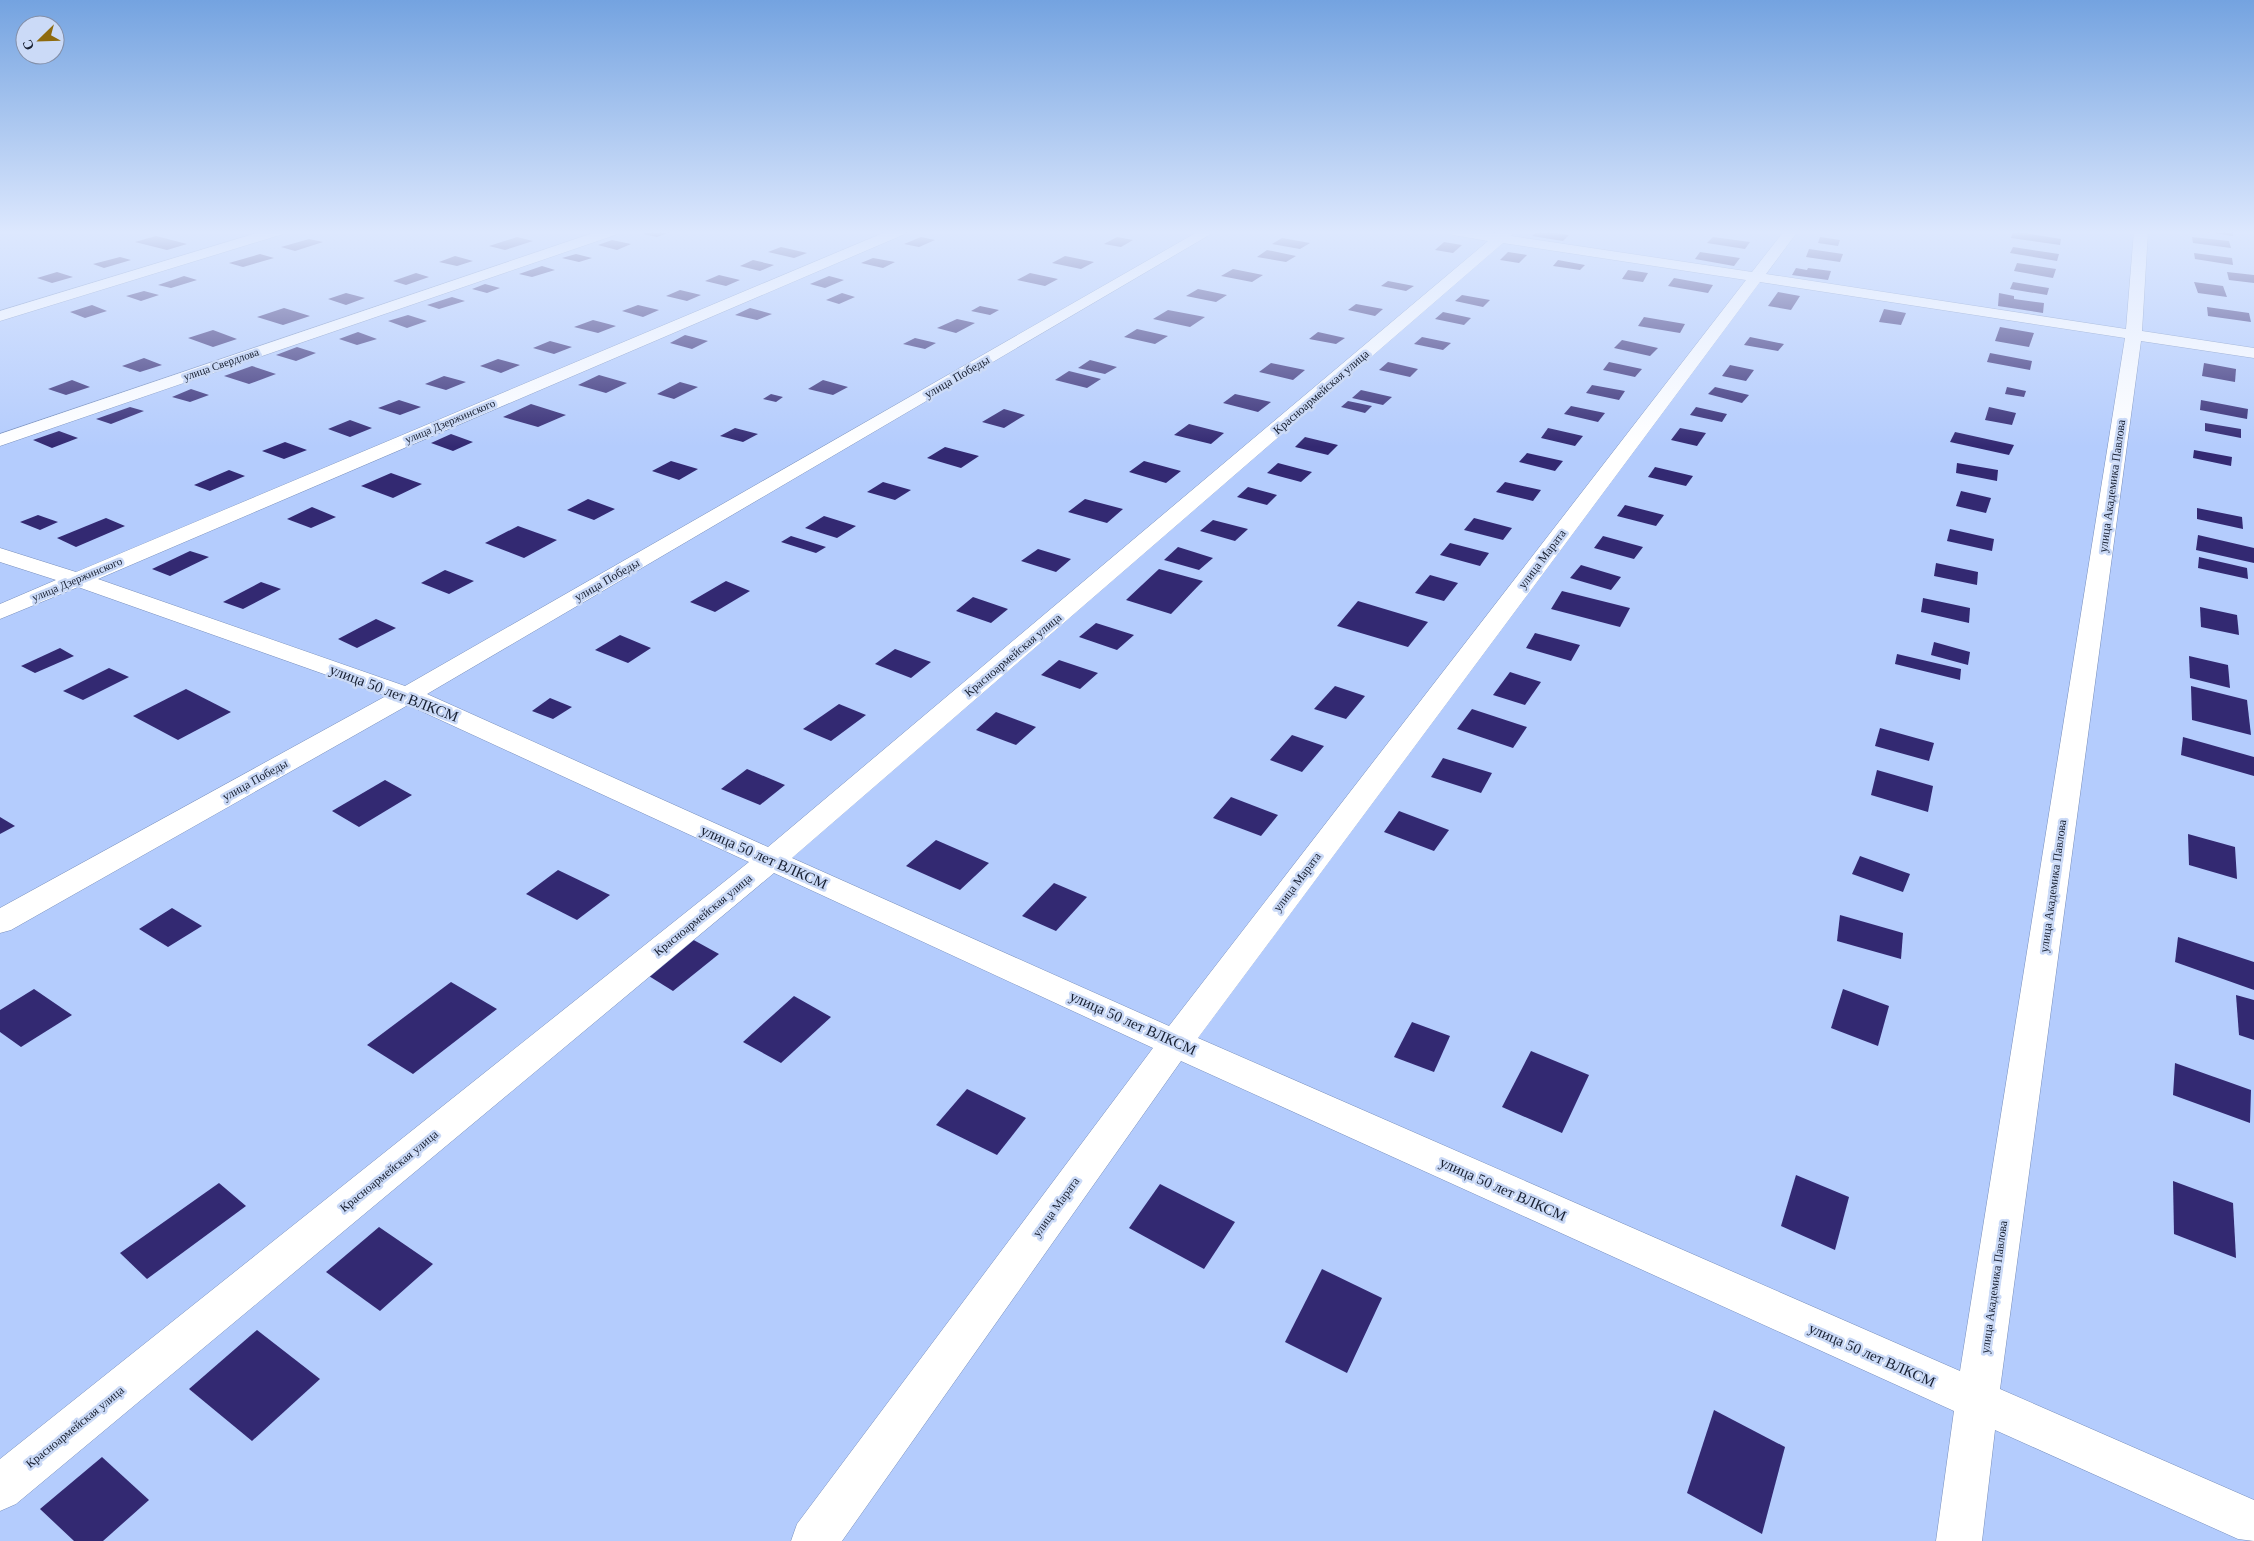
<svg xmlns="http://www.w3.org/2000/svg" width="2254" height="1541" viewBox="0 0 2254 1541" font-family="Georgia,serif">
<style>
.building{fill:#332972}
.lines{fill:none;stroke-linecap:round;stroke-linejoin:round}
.minor-casing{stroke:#778ebb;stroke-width:1}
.minor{fill:#fff;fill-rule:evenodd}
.labels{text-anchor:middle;stroke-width:5;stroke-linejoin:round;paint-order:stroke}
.far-street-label{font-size:11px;fill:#171f31;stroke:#cbdaf7}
.street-label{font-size:12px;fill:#171f31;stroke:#cbdaf7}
.near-street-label{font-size:15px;fill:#171f31;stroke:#cbdaf7}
</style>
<rect width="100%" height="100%" fill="#b4ccfd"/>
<g class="building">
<path d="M 652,231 L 673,231 L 657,237 L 643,234 Z"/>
<path d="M 1537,231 L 1543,231 L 1569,235 L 1563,241 L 1532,236 Z"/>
<path d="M 2013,231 L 2061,239 L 2060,245 L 2011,238 Z"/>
<path d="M 2207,231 L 2232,231 L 2233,236 L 2207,232 Z"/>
<path d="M 156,236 L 187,244 L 167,250 L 135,242 Z"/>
<path d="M 517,237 L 533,241 L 505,250 L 489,246 Z"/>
<path d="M 921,237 L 935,240 L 919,247 L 904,244 Z"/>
<path d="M 1117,237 L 1133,240 L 1121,247 L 1104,244 Z"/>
<path d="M 1713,237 L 1750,242 L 1745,249 L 1707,243 Z"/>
<path d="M 1820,237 L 1840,240 L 1838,246 L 1818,243 Z"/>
<path d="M 2192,237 L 2229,241 L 2231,248 L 2193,243 Z"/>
<path d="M 1282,238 L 1310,243 L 1300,249 L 1272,244 Z"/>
<path d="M 309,239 L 323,242 L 295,251 L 281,247 Z"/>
<path d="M 612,240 L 631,244 L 617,250 L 598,245 Z"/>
<path d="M 1444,242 L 1462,245 L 1453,253 L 1435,250 Z"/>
<path d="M 781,247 L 807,253 L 794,258 L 768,252 Z"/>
<path d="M 2013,247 L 2059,254 L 2057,261 L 2010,253 Z"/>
<path d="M 1809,249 L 1843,254 L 1840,262 L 1806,257 Z"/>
<path d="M 1267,250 L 1296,256 L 1286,262 L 1257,257 Z"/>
<path d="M 1508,252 L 1527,255 L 1519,263 L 1500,260 Z"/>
<path d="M 1700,252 L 1740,258 L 1734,266 L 1695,259 Z"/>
<path d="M 2194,253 L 2232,258 L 2233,265 L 2195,259 Z"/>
<path d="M 260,254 L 274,258 L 243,267 L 229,263 Z"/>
<path d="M 576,254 L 592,258 L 579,262 L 562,258 Z"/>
<path d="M 455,256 L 473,261 L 457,266 L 439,262 Z"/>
<path d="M 1065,256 L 1094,262 L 1081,269 L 1052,263 Z"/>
<path d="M 120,257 L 131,260 L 104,268 L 93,264 Z"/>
<path d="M 873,258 L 895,262 L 883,268 L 861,263 Z"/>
<path d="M 753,260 L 774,265 L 760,271 L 740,266 Z"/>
<path d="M 1558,260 L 1585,265 L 1580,270 L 1553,266 Z"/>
<path d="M 2017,263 L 2056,269 L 2053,278 L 2014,271 Z"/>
<path d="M 542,266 L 555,270 L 532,277 L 519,274 Z"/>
<path d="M 1796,268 L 1807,270 L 1808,268 L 1831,271 L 1828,280 L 1792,275 Z"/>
<path d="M 1233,269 L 1263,275 L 1252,282 L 1221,276 Z"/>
<path d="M 1628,270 L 1648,273 L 1643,282 L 1622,279 Z"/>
<path d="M 57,272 L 73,277 L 52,283 L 37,278 Z"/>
<path d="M 2227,272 L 2254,275 L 2254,283 L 2229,280 Z"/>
<path d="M 416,273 L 429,277 L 406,285 L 393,281 Z"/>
<path d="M 1030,273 L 1058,279 L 1045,286 L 1017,280 Z"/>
<path d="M 719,275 L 740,280 L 726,286 L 705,281 Z"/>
<path d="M 184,276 L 197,280 L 171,288 L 158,285 Z"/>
<path d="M 829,276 L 844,280 L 825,288 L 810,284 Z"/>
<path d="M 1674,278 L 1713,285 L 1708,293 L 1668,286 Z"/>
<path d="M 1388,281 L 1414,286 L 1406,291 L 1381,286 Z"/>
<path d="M 2013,282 L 2049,288 L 2047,295 L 2010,289 Z"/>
<path d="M 2194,282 L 2223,286 L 2227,297 L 2198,293 Z"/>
<path d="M 485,284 L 500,288 L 487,293 L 472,289 Z"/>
<path d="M 1198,289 L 1227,295 L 1216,302 L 1186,296 Z"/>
<path d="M 680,290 L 701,295 L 687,301 L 666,296 Z"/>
<path d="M 144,291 L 159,295 L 141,301 L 126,296 Z"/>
<path d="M 1778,292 L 1800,296 L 1791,310 L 1768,306 Z"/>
<path d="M 346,293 L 365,298 L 346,305 L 328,299 Z"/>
<path d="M 842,293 L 855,297 L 839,304 L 826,300 Z"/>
<path d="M 1999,293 L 2014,296 L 2014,299 L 2044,303 L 2043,313 L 1998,306 Z"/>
<path d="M 1462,295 L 1490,300 L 1483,307 L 1455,301 Z"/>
<path d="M 452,297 L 465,301 L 439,309 L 427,305 Z"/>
<path d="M 1356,304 L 1383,309 L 1375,316 L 1348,310 Z"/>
<path d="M 92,305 L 107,311 L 85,318 L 70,312 Z"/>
<path d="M 638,305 L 659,310 L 643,317 L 622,311 Z"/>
<path d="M 980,306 L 999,310 L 990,315 L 971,311 Z"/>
<path d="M 2207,307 L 2249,313 L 2251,322 L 2208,316 Z"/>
<path d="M 284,308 L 310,316 L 283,325 L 257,317 Z"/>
<path d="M 750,308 L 772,314 L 757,320 L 735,315 Z"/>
<path d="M 1884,309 L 1906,313 L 1901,325 L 1879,322 Z"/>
<path d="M 1168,310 L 1205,317 L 1190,327 L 1153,319 Z"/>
<path d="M 1443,312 L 1471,318 L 1464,325 L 1435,319 Z"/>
<path d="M 408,315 L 427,321 L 407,328 L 388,321 Z"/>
<path d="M 1644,317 L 1685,324 L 1680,333 L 1638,326 Z"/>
<path d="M 957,319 L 975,323 L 956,333 L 937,328 Z"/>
<path d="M 593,320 L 616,326 L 598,333 L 574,327 Z"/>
<path d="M 2000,327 L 2034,333 L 2029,347 L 1995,341 Z"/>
<path d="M 1137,329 L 1168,336 L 1155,344 L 1124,337 Z"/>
<path d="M 213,330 L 237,339 L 213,347 L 188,338 Z"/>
<path d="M 358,332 L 377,339 L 357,345 L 339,339 Z"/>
<path d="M 1318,332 L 1345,338 L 1336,344 L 1309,339 Z"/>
<path d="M 685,335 L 708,341 L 692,349 L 670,343 Z"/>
<path d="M 1422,337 L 1451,343 L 1443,350 L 1414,344 Z"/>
<path d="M 1750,337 L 1784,344 L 1778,351 L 1744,345 Z"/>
<path d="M 915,338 L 936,343 L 925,349 L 903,344 Z"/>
<path d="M 1622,340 L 1658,348 L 1650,356 L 1614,348 Z"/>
<path d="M 550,341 L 572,347 L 554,354 L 533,348 Z"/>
<path d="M 297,347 L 316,353 L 296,361 L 276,355 Z"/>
<path d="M 1990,353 L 2032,361 L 2030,370 L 1987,362 Z"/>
<path d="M 144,358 L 162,365 L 140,372 L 122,366 Z"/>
<path d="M 498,359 L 520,365 L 501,373 L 480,366 Z"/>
<path d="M 1090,360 L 1117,367 L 1105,374 L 1078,368 Z"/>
<path d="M 1388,362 L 1418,369 L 1410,377 L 1379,370 Z"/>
<path d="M 1609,362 L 1642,369 L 1635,377 L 1603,370 Z"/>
<path d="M 1271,363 L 1305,370 L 1293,380 L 1259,372 Z"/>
<path d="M 2204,363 L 2236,369 L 2235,382 L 2202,376 Z"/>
<path d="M 1730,365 L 1754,370 L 1746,381 L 1722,376 Z"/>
<path d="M 252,366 L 276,374 L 249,384 L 224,376 Z"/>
<path d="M 1069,371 L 1101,379 L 1087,388 L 1055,380 Z"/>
<path d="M 599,375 L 627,383 L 606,393 L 578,385 Z"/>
<path d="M 444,376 L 466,382 L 446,390 L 425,384 Z"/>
<path d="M 72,380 L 90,387 L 66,395 L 48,389 Z"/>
<path d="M 823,380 L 848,387 L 833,395 L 808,389 Z"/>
<path d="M 680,382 L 698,387 L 674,399 L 657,394 Z"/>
<path d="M 1592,385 L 1625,391 L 1619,400 L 1586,393 Z"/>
<path d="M 1715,387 L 1749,395 L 1742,403 L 1708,394 Z"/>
<path d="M 2007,387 L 2026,391 L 2024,397 L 2005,394 Z"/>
<path d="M 191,389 L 209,395 L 190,402 L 172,397 Z"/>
<path d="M 1361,390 L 1392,397 L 1383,405 L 1352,398 Z"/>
<path d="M 771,394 L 783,397 L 776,402 L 763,399 Z"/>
<path d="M 1235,394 L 1271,402 L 1258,412 L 1223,403 Z"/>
<path d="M 399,400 L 421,407 L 400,415 L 378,408 Z"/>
<path d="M 2201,400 L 2248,409 L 2247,419 L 2200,410 Z"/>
<path d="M 1348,401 L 1372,406 L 1365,413 L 1341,407 Z"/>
<path d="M 531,404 L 566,415 L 538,427 L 503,417 Z"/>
<path d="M 1571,406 L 1605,413 L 1598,422 L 1564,414 Z"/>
<path d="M 130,407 L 144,411 L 111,424 L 96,419 Z"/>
<path d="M 1696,407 L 1727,414 L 1722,422 L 1690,415 Z"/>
<path d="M 1989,407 L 2016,413 L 2012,425 L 1985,420 Z"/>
<path d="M 1004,409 L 1025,415 L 1004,428 L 982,422 Z"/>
<path d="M 350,420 L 372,428 L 350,437 L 328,429 Z"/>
<path d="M 2205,423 L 2241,429 L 2241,438 L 2205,431 Z"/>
<path d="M 1189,424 L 1224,433 L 1211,444 L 1174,435 Z"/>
<path d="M 735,428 L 758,434 L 743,442 L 720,436 Z"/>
<path d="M 1548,428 L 1583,436 L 1575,446 L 1541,438 Z"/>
<path d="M 1680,428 L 1706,433 L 1697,446 L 1671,440 Z"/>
<path d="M 59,431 L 78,438 L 52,448 L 33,440 Z"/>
<path d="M 1955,432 L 2014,445 L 2009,455 L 1950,442 Z"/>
<path d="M 451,434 L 473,442 L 453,451 L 431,443 Z"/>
<path d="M 1305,437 L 1338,445 L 1328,455 L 1295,447 Z"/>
<path d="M 285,442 L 307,450 L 284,459 L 262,451 Z"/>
<path d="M 945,447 L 979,456 L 961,468 L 927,458 Z"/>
<path d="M 2194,450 L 2232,457 L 2231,466 L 2193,458 Z"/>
<path d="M 1527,453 L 1563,461 L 1555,471 L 1519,462 Z"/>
<path d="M 671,461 L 698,469 L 679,480 L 652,471 Z"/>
<path d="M 1144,461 L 1181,471 L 1166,483 L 1129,472 Z"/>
<path d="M 1278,463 L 1312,472 L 1301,482 L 1267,473 Z"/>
<path d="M 1957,463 L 1998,470 L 1997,481 L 1956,473 Z"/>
<path d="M 1655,467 L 1693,476 L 1686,486 L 1648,477 Z"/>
<path d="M 229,470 L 245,476 L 210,491 L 194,485 Z"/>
<path d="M 391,473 L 422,484 L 393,498 L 361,486 Z"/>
<path d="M 883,482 L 911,490 L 895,500 L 867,492 Z"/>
<path d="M 1505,482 L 1541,490 L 1533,501 L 1496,492 Z"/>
<path d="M 1248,487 L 1277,495 L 1267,505 L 1237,497 Z"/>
<path d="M 1961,491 L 1991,498 L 1986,513 L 1956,506 Z"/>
<path d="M 588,499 L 615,509 L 594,520 L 567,510 Z"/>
<path d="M 1085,499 L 1123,509 L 1107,523 L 1068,512 Z"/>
<path d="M 1625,505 L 1664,515 L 1656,526 L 1617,516 Z"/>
<path d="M 312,507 L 336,517 L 311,528 L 287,519 Z"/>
<path d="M 2197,508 L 2242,517 L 2243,529 L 2197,519 Z"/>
<path d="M 38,515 L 58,522 L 40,530 L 20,522 Z"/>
<path d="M 824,516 L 856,526 L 837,538 L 805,528 Z"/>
<path d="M 106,518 L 125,526 L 76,547 L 57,538 Z"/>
<path d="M 1474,518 L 1512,528 L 1503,540 L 1464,530 Z"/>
<path d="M 1213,520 L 1248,529 L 1235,541 L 1200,531 Z"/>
<path d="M 518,526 L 557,540 L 524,558 L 485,543 Z"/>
<path d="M 1950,529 L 1994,539 L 1992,551 L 1947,541 Z"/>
<path d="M 2198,535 L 2254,548 L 2254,563 L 2196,550 Z"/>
<path d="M 791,536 L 826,547 L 816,553 L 781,542 Z"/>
<path d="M 1603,536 L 1643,547 L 1634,559 L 1594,548 Z"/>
<path d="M 1450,543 L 1489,553 L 1480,566 L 1440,555 Z"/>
<path d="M 1178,547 L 1213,558 L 1199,570 L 1164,560 Z"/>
<path d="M 1038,549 L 1071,559 L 1056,572 L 1021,561 Z"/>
<path d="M 190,551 L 209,557 L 170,576 L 152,569 Z"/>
<path d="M 2199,557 L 2247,568 L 2248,579 L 2198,568 Z"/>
<path d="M 1936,563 L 1978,572 L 1977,585 L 1934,576 Z"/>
<path d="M 1581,565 L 1621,577 L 1611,590 L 1570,578 Z"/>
<path d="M 1159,569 L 1203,581 L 1171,614 L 1126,600 Z"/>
<path d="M 445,570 L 474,581 L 449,594 L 421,583 Z"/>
<path d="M 1430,575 L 1458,583 L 1444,601 L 1415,593 Z"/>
<path d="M 726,581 L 750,591 L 715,612 L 690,602 Z"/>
<path d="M 261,582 L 281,589 L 243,609 L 223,602 Z"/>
<path d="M 1562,591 L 1630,608 L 1620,627 L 1551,609 Z"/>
<path d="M 973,597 L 1008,609 L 991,623 L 956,611 Z"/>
<path d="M 1923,598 L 1970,608 L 1969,623 L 1921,612 Z"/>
<path d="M 1358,601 L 1428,622 L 1408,647 L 1337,626 Z"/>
<path d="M 2200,607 L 2237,615 L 2239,635 L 2201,627 Z"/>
<path d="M 376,619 L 396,628 L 357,648 L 338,639 Z"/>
<path d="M 1096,623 L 1134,635 L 1117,650 L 1079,637 Z"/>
<path d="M 1535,633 L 1580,645 L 1571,661 L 1526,648 Z"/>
<path d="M 620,635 L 651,648 L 628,663 L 595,650 Z"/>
<path d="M 1934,642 L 1970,652 L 1968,665 L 1931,655 Z"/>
<path d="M 60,648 L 74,656 L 35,673 L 21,666 Z"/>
<path d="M 895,649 L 931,662 L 911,678 L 875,664 Z"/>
<path d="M 1897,654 L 1961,669 L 1960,680 L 1895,664 Z"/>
<path d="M 2189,656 L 2228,665 L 2230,688 L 2190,678 Z"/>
<path d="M 1059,660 L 1098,673 L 1080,689 L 1041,675 Z"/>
<path d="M 109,668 L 129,677 L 83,700 L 63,691 Z"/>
<path d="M 1510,672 L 1541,682 L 1525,705 L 1493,695 Z"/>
<path d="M 1335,686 L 1365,696 L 1346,719 L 1314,709 Z"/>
<path d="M 2191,686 L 2247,700 L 2251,735 L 2192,720 Z"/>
<path d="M 186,689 L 231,712 L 178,740 L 133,716 Z"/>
<path d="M 550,698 L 572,707 L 553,719 L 532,711 Z"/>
<path d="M 839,704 L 866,715 L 831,741 L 803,729 Z"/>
<path d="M 1472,709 L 1527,727 L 1513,748 L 1457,729 Z"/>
<path d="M 996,712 L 1036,727 L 1016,745 L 976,730 Z"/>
<path d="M 1880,728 L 1934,743 L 1929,761 L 1875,746 Z"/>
<path d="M 1292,735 L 1324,746 L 1302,772 L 1270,760 Z"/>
<path d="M 2183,737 L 2254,757 L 2254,776 L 2181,755 Z"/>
<path d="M 1443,758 L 1492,773 L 1481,793 L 1431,777 Z"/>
<path d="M 747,769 L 785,785 L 760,805 L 721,789 Z"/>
<path d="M 1877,770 L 1933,786 L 1928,812 L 1871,795 Z"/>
<path d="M 385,780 L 412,795 L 359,827 L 332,811 Z"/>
<path d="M 1231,797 L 1278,815 L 1261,836 L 1213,818 Z"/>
<path d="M 1399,811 L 1449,830 L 1434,851 L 1384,832 Z"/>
<path d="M 0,817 L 15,826 L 0,834 Z"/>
<path d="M 2188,834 L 2235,847 L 2237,879 L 2189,865 Z"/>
<path d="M 936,840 L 989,863 L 960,890 L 906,866 Z"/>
<path d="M 1860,856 L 1910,874 L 1903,892 L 1852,874 Z"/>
<path d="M 558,870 L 610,895 L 577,920 L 526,894 Z"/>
<path d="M 1054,883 L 1087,897 L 1056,931 L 1022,916 Z"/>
<path d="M 172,908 L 202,926 L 168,947 L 139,929 Z"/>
<path d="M 1840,915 L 1903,933 L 1901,959 L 1837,941 Z"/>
<path d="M 2178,937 L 2254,962 L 2254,990 L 2175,962 Z"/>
<path d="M 690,938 L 719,954 L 673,991 L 644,973 Z"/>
<path d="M 451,982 L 497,1009 L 413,1074 L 367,1045 Z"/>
<path d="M 34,989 L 72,1015 L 21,1047 L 0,1032 L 0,1010 Z"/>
<path d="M 1843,989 L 1889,1006 L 1878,1046 L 1831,1028 Z"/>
<path d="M 2236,995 L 2254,1000 L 2254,1040 L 2239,1035 Z"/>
<path d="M 794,996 L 831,1017 L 781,1063 L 743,1042 Z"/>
<path d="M 1412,1022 L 1450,1036 L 1434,1072 L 1394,1057 Z"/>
<path d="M 1531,1051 L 1589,1075 L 1562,1133 L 1502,1107 Z"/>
<path d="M 2175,1063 L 2251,1090 L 2250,1123 L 2173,1095 Z"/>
<path d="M 967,1089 L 1026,1118 L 997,1155 L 936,1125 Z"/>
<path d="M 1796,1175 L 1849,1197 L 1835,1250 L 1781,1226 Z"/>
<path d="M 2173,1181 L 2233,1203 L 2236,1258 L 2174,1234 Z"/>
<path d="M 219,1183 L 246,1206 L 147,1279 L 120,1253 Z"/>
<path d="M 1160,1184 L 1235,1222 L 1204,1269 L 1129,1228 Z"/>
<path d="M 379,1227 L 433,1264 L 380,1311 L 326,1272 Z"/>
<path d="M 1322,1269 L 1382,1298 L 1347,1373 L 1285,1342 Z"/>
<path d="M 257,1330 L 320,1379 L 252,1441 L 189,1389 Z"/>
<path d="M 1714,1410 L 1785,1447 L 1762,1534 L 1687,1493 Z"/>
<path d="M 102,1457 L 149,1500 L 103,1541 L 74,1541 L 40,1509 Z"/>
</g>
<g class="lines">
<defs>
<g id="minor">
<path d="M 263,231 L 285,231 L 283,234 L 0,321 L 0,311 Z"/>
<path d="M 599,231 L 620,231 L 618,234 L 0,446 L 0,434 Z"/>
<path d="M 888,231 L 907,231 L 905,234 L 98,579 L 405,686 L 1199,231 L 1216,231 L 427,694 L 768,847 L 1488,241 L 1453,235 L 1446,231 L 1482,231 L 1497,233 L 1499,231 L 1515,231 L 1511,236 L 1752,272 L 1784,231 L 1798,231 L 1766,274 L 2126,329 L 2134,231 L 2148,231 L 2142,331 L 2254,348 L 2254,358 L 2141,341 L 2000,1389 L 2254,1500 L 2254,1541 L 2238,1539 L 1995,1430 L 1982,1541 L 1936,1541 L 1954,1411 L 1181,1061 L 842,1541 L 791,1541 L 797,1524 L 1153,1048 L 774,873 L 16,1504 L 0,1511 L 0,1459 L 749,862 L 408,705 L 11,930 L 0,933 L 0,908 L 386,696 L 78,587 L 0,619 L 0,604 L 56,580 L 0,562 L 0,548 L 76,572 ZM 1503,243 L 1746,280 L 1169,1026 L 792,858 ZM 1760,282 L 2125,338 L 1960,1371 L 1198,1038 Z"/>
</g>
</defs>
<use href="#minor" class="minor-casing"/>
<use href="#minor" class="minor"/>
</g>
<linearGradient id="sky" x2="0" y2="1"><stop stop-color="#74a3e0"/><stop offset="0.52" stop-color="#dde8fe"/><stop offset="1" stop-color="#dde8fe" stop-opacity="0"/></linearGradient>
<rect width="2254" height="447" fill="url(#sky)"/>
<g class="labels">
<g class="far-street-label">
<text transform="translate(221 364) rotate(-19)" y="4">улица Свердлова</text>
<text transform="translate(450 421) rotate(-23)" y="4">улица Дзержинского</text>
<text transform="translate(77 579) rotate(-23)" y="4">улица Дзержинского</text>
</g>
<g class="street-label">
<text transform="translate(957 377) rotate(-30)" y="4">улица Победы</text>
<text transform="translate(1321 392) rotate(-41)" y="4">Красноармейская улица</text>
<text transform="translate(2112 486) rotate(-82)" y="4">улица Академика Павлова</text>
<text transform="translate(1542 559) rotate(-53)" y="4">улица Марата</text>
<text transform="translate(607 580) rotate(-30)" y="4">улица Победы</text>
<text transform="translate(1013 655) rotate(-40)" y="4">Красноармейская улица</text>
<text transform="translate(255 780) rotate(-29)" y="4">улица Победы</text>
<text transform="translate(1297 882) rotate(-53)" y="4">улица Марата</text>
<text transform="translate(2053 886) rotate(-82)" y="4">улица Академика Павлова</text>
<text transform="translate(703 915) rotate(-39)" y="4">Красноармейская улица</text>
<text transform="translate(389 1171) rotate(-39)" y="4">Красноармейская улица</text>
<text transform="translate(1056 1207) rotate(-54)" y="4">улица Марата</text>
<text transform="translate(1994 1287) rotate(-82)" y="4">улица Академика Павлова</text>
<text transform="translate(75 1427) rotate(-39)" y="4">Красноармейская улица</text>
</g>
<g class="near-street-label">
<text transform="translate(394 693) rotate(21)" y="5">улица 50 лет ВЛКСМ</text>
<text transform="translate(764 857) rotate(24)" y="5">улица 50 лет ВЛКСМ</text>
<text transform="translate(1133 1023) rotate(24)" y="5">улица 50 лет ВЛКСМ</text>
<text transform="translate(1503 1189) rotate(24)" y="5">улица 50 лет ВЛКСМ</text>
<text transform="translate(1872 1355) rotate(24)" y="5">улица 50 лет ВЛКСМ</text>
</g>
</g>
<g transform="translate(40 40) rotate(247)"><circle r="24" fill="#cbdaf7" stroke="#838fa8"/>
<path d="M0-4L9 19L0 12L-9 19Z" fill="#8e6a0e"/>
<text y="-8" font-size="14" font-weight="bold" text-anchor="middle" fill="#171f31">С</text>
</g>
</svg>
